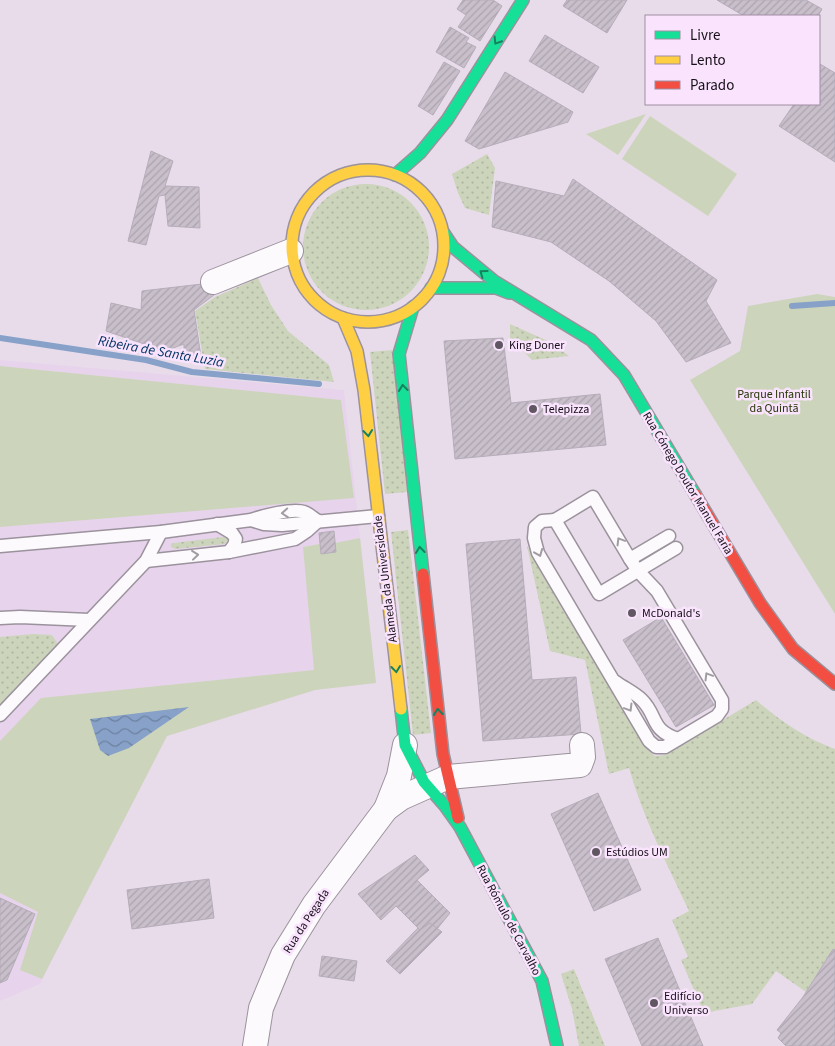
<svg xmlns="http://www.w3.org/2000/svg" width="835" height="1046" viewBox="0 0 835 1046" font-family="'Source Sans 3',sans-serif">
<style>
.built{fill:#e7d4ec}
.grass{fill:url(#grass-dots)}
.green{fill:#ccd5bb}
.water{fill:url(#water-waves)}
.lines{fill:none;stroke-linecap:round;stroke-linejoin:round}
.stream{stroke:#87a1c8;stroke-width:6}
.building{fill:url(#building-hatch);stroke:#b5adb9}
.lane-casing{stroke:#9b929d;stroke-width:15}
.street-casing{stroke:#9b929d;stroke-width:26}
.fast-casing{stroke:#9b929d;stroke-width:14}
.slow-casing{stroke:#9b929d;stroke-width:14}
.jam-casing{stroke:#9b929d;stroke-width:14}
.lane{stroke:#fcfafc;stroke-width:12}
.street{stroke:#fcfafc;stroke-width:24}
.fast{stroke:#16e098;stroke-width:11}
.slow{stroke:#ffcf43;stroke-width:11}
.jam{stroke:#f24e42;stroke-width:11}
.oneway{stroke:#16825e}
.oneway2{stroke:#a09ca1}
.poi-dot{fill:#605762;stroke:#f9e3fd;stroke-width:2}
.labels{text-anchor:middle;stroke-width:5;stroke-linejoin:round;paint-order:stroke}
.poi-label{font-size:12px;fill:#170f18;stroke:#f9e3fd;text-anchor:start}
.park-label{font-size:12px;fill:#263606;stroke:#f9e3fd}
.street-label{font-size:12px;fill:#170f18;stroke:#f9e3fd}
.water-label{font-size:14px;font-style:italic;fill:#053565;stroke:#f9e3fd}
</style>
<defs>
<pattern id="grass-dots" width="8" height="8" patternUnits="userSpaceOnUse" patternTransform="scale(1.25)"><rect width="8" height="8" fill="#ccd5bb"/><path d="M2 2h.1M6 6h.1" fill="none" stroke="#aeb6a0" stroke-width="1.8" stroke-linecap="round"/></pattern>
<pattern id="water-waves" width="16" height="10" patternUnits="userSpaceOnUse" patternTransform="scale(1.25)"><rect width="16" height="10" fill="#87a1c8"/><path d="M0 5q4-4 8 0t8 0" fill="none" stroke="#6d82a1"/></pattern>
<pattern id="building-hatch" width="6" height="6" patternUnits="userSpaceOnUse" patternTransform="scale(1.25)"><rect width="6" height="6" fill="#c8bfcb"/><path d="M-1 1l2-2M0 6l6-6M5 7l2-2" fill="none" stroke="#aba3ae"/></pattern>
</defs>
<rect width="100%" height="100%" fill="#e8dcea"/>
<path class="built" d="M 0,360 L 344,390 L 376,683 L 315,690 L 167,736 L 40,984 L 0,1001 Z"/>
<g class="grass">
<path d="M 487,154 L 495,168 L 489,215 L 465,208 L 458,193 L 452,174 Z"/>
<circle cx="366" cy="247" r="63"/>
<path d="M 258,278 L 271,305 L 288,331 L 329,365 L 334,382 L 205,369 L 195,311 L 215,297 Z"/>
<path d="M 510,324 L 550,342 L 569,356 L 532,360 L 524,352 L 510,346 Z"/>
<path d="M 392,350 L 407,492 L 385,494 L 370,352 Z"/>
<path d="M 408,530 L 431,733 L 413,735 L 391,532 Z"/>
<path d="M 223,537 L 227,538 L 227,541 L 225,544 L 175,549 L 171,547 L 171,544 L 174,543 Z"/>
<path d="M 527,546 L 648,750 L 655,756 L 665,755 L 756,700 C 779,720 806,739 835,749 L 835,950 L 833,949 L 806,992 L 776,971 L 752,1004 L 704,1013 L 681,960 L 688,957 L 672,920 L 689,911 C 667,864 643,818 629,768 L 609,774 L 585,660 L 550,651 Z"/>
<path d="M 33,634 L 52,635 L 58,644 L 0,705 L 0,637 Z"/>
<path d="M 574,969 L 605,1046 L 579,1046 L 572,1009 L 561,974 Z"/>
</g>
<g class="green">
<path d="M 646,114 L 618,155 L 586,134 Z"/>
<path d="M 650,116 L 737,174 L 708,216 L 622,159 Z"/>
<path d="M 817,294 L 835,297 L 835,614 L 690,380 L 740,351 L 748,306 Z"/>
<path d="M 0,366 L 341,400 L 354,498 L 0,527 Z"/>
<path d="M 360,538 L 376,683 L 315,690 L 167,736 L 42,979 L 20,970 L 38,912 L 0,893 L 0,741 L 41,698 L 314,670 L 303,547 L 320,544 L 321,554 L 336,552 L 335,543 Z"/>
</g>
<path class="water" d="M 189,707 L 129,748 L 108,756 L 100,750 L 90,719 Z"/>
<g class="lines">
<g class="stream">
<path d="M 792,306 L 835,303"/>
<path d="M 0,338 L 146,360 L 192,372 L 319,384"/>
</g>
</g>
<g class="building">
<path d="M 463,0 L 493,0 L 502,6 L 480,41 L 458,27 L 466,15 L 457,9 Z"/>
<path d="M 567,0 L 627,0 L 607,33 L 563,6 Z"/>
<path d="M 717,0 L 806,0 L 822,9 L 818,16 L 744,16 Z"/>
<path d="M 450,27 L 469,38 L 466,42 L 476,47 L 464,68 L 436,52 Z"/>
<path d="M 545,35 L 599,67 L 583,93 L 529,61 Z"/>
<path d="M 444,62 L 460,71 L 433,115 L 418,106 Z"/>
<path d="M 820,64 L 835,73 L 835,162 L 779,126 L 794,104 L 819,104 Z"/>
<path d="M 505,72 L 573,112 L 568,122 L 479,149 L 465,141 Z"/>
<path d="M 151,151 L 173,161 L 165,186 L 199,187 L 200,228 L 168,226 L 165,195 L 159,196 L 146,245 L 128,241 Z"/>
<path d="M 573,179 L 717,280 L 706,301 L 731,343 L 686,362 L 656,321 L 609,281 L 551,242 L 492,227 L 496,181 L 564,196 Z"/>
<path d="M 202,284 L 214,295 L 194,310 L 201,357 L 184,360 L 184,344 L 165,351 L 106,331 L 111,303 L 141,310 L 142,291 Z"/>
<path d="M 503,338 L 511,403 L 600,394 L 606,445 L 455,459 L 444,341 Z"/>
<path d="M 334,531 L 336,552 L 321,554 L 319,533 Z"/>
<path d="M 520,539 L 532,680 L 576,677 L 581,734 L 483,741 L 466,544 Z"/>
<path d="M 661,617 L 714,705 L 676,727 L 623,640 Z"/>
<path d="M 598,793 L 641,890 L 594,911 L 551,814 Z"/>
<path d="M 415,855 L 429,870 L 417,880 L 450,913 L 437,929 L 430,923 L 420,930 L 396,906 L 381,920 L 358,894 Z"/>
<path d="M 209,879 L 214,918 L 132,929 L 127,890 Z"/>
<path d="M 0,898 L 35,914 L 7,980 L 0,983 Z"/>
<path d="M 430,923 L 442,932 L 400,974 L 386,961 L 418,928 L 420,930 Z"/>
<path d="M 658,938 L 703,1046 L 642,1046 L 605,959 Z"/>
<path d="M 833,949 L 835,950 L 835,1046 L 786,1046 L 778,1038 L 781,1033 L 777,1030 L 803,997 Z"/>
<path d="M 322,956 L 357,961 L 354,981 L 319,976 Z"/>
</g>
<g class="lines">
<defs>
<g id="lane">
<path d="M 251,520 L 264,524 L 282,525 L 378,516"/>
<path d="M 555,520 L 542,521 L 535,527 L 534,538 L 538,553 L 649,741 L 656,747 L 665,747 L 717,716 L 722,709 L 722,700 L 657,591 L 638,571 L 630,559"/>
<path d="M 217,524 L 232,533 L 236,539 L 234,545 L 229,552"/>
<path d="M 669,536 L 630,559 L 593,497 L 555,520 L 599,594 L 676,548"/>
<path d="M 0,546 L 161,532 L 251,520 C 262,516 293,508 304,512 C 308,513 313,518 318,521"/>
<path d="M 146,561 L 229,552 L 295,539 L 307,531 L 318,521"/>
<path d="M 0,618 L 20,617 L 89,620"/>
<path d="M 616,682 C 624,688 635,693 642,700 C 658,716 650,730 678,739"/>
<path d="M 0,715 L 146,561 L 161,532"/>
</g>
<g id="street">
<path d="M 213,282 L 291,251"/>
<path d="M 386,809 L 401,798 L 448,777 L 580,765 L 583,757 L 582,745"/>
<path d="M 255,1046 L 261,1008 L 283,955 L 314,905 L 386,809 L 399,776 L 405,745"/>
</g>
<g id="fast">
<path d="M 395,175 L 420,153 L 447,120 L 523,0"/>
<path d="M 443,232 L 453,247 L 494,281 L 591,340 L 624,375 L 695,494"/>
<path d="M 431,288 L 496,288 L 509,293"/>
<path d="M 413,307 L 399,354 L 423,574"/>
<path d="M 401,709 L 405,745 L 424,782 L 445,806 L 460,827 L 542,981 L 557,1046"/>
</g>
<g id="slow">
<circle cx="368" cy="246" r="76"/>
<path d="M 343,318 L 357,351 L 364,390 L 401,709"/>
</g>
<g id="jam">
<path d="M 695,494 L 760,603 L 793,649 L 835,684"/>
<path d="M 423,574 L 443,754 L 458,818"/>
</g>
</defs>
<use href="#lane" class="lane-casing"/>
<use href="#street" class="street-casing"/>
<use href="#fast" class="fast-casing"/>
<use href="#slow" class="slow-casing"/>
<use href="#jam" class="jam-casing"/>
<use href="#lane" class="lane"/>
<use href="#street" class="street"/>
<use href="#fast" class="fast"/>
<use href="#slow" class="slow"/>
<use href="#jam" class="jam"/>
</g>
<defs><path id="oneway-chevron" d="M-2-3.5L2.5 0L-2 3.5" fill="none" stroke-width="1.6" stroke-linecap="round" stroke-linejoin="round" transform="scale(1.25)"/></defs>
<g class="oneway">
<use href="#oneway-chevron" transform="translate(497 41) rotate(122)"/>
<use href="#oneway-chevron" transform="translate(483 273) rotate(-144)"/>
<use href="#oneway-chevron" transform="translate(403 388) rotate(-96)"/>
<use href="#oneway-chevron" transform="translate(368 433) rotate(84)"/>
<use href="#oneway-chevron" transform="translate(420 550) rotate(-96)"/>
<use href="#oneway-chevron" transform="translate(396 669) rotate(83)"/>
<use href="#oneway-chevron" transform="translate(438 712) rotate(-96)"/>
</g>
<g class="oneway2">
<use href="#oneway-chevron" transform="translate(285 513) rotate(176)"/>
<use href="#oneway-chevron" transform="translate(620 541) rotate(-121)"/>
<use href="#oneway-chevron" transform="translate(539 553) rotate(68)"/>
<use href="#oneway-chevron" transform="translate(195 555) rotate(-6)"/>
<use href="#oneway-chevron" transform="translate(708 676) rotate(-121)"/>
<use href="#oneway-chevron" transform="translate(629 708) rotate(59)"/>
</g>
<g class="poi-dot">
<circle cx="499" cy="345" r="5"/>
<circle cx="533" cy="409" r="5"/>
<circle cx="632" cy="613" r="5"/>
<circle cx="596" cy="852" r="5"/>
<circle cx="654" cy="1003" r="5"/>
</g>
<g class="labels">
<g class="poi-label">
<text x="509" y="349">King Doner</text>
<text x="543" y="413">Telepizza</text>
<text x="642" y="617">McDonald's</text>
<text x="606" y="856">Estúdios UM</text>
<text x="664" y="1000">Edifício<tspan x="664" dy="14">Universo</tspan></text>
</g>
<g class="park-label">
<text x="774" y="398">Parque Infantil<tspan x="774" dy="14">da Quintã</tspan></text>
</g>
<g class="street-label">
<text transform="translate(688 483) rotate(59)" y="4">Rua Cónego Doutor Manuel Faria</text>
<text transform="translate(385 579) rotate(-97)" y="4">Alameda da Universidade</text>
<text transform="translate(509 920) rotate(62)" y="4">Rua Rómulo de Carvalho</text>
<text transform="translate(306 921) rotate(-57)" y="4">Rua da Pegada</text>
</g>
<g class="water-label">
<text transform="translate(161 351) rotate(10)" y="5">Ribeira de Santa Luzia</text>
</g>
</g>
<rect x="645" y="15" width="175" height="90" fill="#f9e3fd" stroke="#9f8ea1"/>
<rect x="655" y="31" width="25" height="8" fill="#16e098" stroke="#9f8ea1"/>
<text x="690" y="40" font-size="15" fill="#170f18">Livre</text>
<rect x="655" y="56" width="25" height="8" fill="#ffcf43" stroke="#9f8ea1"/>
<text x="690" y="65" font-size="15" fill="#170f18">Lento</text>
<rect x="655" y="81" width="25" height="8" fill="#f24e42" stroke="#9f8ea1"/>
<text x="690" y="90" font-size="15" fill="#170f18">Parado</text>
</svg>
